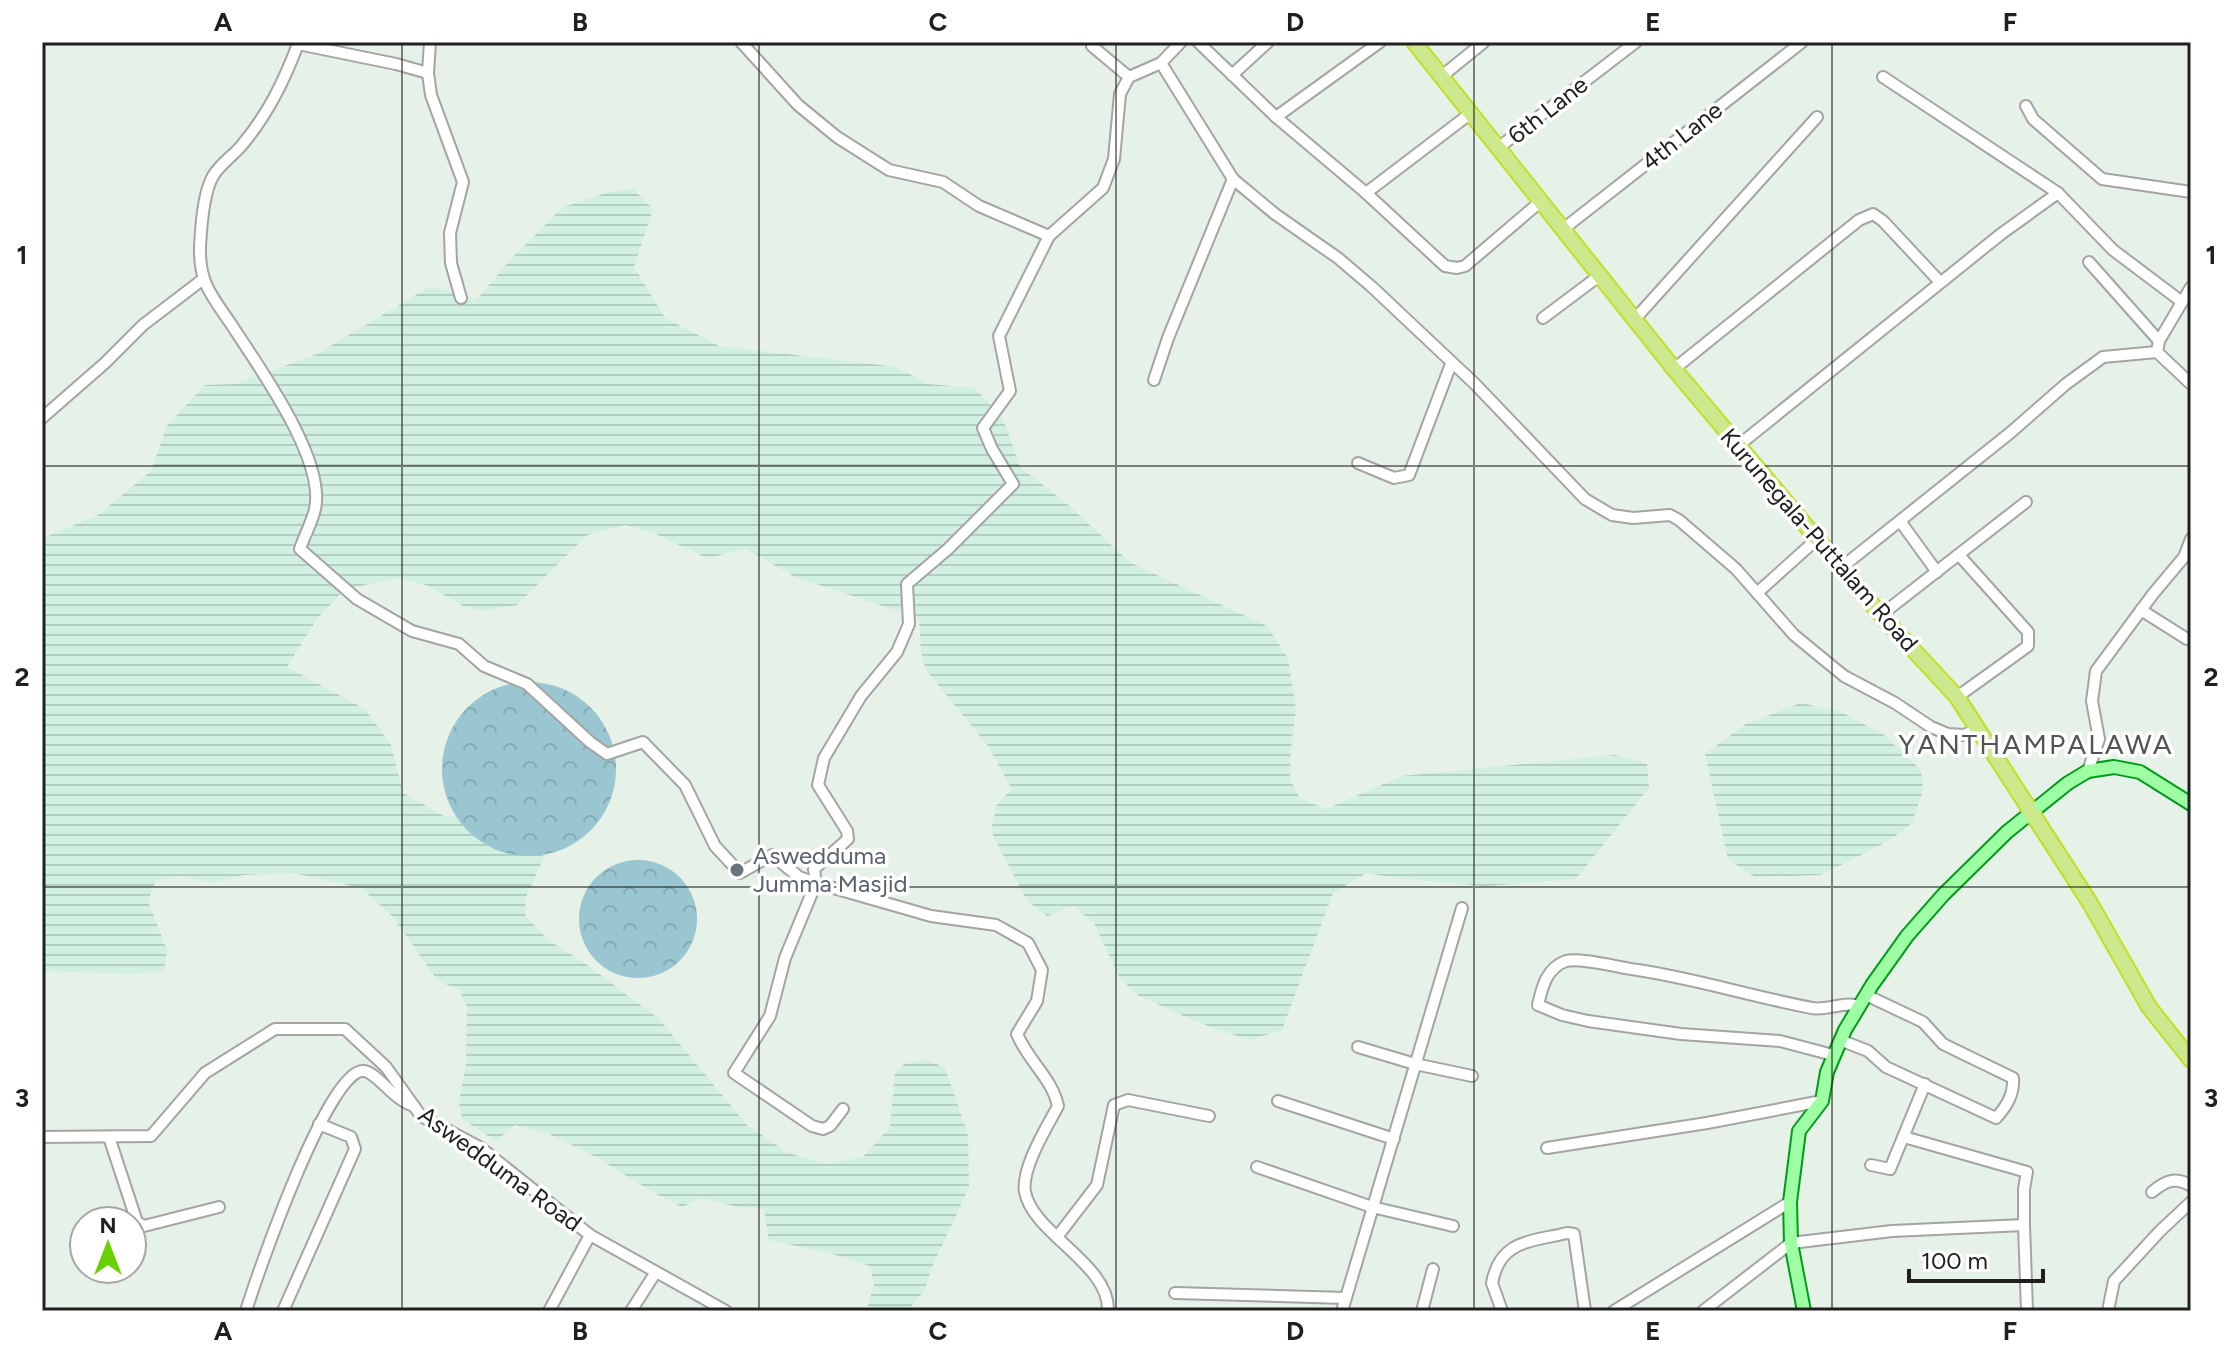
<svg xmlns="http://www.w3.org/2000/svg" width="2233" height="1353" viewBox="0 0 2233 1353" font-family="Figtree,sans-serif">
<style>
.farmland{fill:url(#farmland-rules)}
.forest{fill:url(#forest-crowns)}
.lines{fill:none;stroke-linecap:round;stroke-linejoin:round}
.minor-casing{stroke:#a4a4a4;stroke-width:14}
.major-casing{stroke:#009c19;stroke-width:16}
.highway-casing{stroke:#c3df23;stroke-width:18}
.minor{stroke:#fff;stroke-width:10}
.major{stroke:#9efea4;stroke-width:12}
.highway{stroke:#cde98d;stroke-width:14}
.grid{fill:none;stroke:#202020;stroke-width:2;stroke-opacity:0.55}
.worship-dot{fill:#6b7280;stroke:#fff;stroke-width:3}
.labels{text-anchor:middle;stroke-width:7;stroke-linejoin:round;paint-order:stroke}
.street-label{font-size:24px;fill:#202020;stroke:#fff}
.worship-label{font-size:24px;fill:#5b616d;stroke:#fff;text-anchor:start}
.quarter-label{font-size:28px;letter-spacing:2px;fill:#535353;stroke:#fff}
.neatline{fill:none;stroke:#202020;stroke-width:3}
.grid-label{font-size:26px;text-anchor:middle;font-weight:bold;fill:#202020}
</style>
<defs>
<pattern id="farmland-rules" width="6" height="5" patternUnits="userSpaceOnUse" patternTransform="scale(2)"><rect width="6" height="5" fill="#d1f0e2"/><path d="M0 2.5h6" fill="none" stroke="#b3cec2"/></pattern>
<pattern id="forest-crowns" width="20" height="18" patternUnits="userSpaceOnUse" patternTransform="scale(2)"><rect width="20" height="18" fill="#9ac6d1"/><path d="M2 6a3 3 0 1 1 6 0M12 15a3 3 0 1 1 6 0" fill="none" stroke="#84aab3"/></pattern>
</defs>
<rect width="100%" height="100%" fill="#e6f1e8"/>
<g class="farmland">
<path d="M 633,189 L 653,209 L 634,267 L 665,318 L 719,346 L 896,367 L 928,384 L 975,388 L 1003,419 L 1020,467 L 1065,502 L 1131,563 L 1267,626 L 1288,658 L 1296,709 L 1291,747 L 1290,779 L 1300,798 L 1326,809 L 1402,776 L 1615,755 L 1647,764 L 1649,788 L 1576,879 L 1486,886 L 1404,879 L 1366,873 L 1333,893 L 1282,1030 L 1249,1040 L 1195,1021 L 1139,996 L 1119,977 L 1094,923 L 1073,906 L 1047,916 L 1027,901 L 991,831 L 997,804 L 1012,789 L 988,746 L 926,670 L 921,652 L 919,618 L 795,577 L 746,549 L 707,558 L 656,534 L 625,525 L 587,535 L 517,605 L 484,611 L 463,606 L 429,586 L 400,578 L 345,589 L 317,619 L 287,667 L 365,709 L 391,745 L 403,793 L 446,817 L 469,815 L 532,837 L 544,857 L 526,897 L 525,915 L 547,939 L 586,964 L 659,1019 L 747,1125 L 788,1153 L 829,1164 L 863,1157 L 890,1127 L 895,1070 L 905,1064 L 926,1059 L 945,1068 L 968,1134 L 969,1187 L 930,1272 L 925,1290 L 907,1311 L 876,1310 L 868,1306 L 874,1285 L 870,1266 L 833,1254 L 769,1240 L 764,1209 L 738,1207 L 701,1198 L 682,1207 L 656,1194 L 596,1157 L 549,1134 L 515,1125 L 496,1141 L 462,1119 L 459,1102 L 466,1064 L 467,1007 L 459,990 L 437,980 L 393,917 L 361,888 L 294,873 L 243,875 L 211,883 L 182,876 L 156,880 L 148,901 L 167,950 L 164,971 L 134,974 L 42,971 L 42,541 L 46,537 L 98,515 L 151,471 L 167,426 L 205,385 L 235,384 L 317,354 L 431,286 L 477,299 L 511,259 L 563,207 L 609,192 Z"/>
<path d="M 1801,703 L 1841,712 L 1884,735 L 1921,770 L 1923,790 L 1912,823 L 1889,841 L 1821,875 L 1755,877 L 1728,859 L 1705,754 L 1746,724 Z"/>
</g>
<g class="forest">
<circle cx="529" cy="769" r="87"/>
<circle cx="638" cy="919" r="59"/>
</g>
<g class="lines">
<defs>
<g id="minor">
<path d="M 430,42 L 428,73 L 431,95 L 463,182 L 450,233 L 451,263 L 461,298"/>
<path d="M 741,42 L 798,105 L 837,137 L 889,170 L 943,182 L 979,206 L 1049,236 L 1103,188 L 1114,159 L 1120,94 L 1129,77 L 1161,63 L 1181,42"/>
<path d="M 1198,42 L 1276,117 L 1366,193 L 1445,266 L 1457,268 L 1465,266 L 1540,202"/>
<path d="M 1092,46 L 1129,77"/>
<path d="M 1161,63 L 1233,179 L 1275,214 L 1338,258 L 1372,287 L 1475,384 L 1585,499 L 1612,515 L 1633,518 L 1670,515 L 1679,520 L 1736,569 L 1794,635 L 1844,676 L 1895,703 L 1931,727 L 1948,734 L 1964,735 L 1979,729"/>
<path d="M 428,73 L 396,64 L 298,44 C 284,81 268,114 242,145 C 234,155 220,164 213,176 C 203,193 201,228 200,247 C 199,283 212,296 231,324 C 258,366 326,459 315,509 C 312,523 304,536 300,549 L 357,599 L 412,631 L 459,644 L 484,666 L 527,684 L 590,742 L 607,754 L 643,742 L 685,785 L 715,846 L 740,873 L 772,855 L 799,877 L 816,883 L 931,916 L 996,925 L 1028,943 L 1042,970 L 1037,1001 L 1017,1034 C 1028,1061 1052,1078 1058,1106 C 1047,1127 1021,1168 1025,1192 C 1033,1234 1110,1264 1108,1311"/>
<path d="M 1232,75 L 1268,42"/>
<path d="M 1442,76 L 1484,42"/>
<path d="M 1883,77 L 2058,193 L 2113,250 L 2182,302"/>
<path d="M 2026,106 L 2033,119 L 2102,179 L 2191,192"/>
<path d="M 1276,117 L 1380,42"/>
<path d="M 1498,148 L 1636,42"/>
<path d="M 1366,193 L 1471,113"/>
<path d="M 1562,230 L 1802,42"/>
<path d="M 2089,262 L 2159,341"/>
<path d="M 2191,287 L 2159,341 L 2157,352 L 2191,384"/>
<path d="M 1543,318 L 1599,276"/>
<path d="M 1634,320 L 1817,117"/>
<path d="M 1674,369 L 1859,220 L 1873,214 L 1883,221 L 1940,282"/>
<path d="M 1154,380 L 1168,338 L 1233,179"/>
<path d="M 42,418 L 105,363 L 143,325 L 202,280"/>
<path d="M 1739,445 L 2001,234 L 2058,193"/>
<path d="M 1358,463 L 1394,478 L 1409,475 L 1451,364"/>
<path d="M 1900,521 L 1937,572"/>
<path d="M 1842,567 L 2010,433 L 2066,384 L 2103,357 L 2157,352"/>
<path d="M 1757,593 L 1817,539"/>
<path d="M 2141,610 L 2187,639"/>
<path d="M 1881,615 L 2026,502"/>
<path d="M 1957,697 L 2028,646 L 2028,632 L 1959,555"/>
<path d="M 2088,771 L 2099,739 L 2092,701 L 2096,671 L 2153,594 L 2184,557 L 2191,539"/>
<path d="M 1840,1040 L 1868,1051 L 1886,1067 L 1996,1118 C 2007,1106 2014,1094 2013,1078 L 1943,1044 L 1923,1022 L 1866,995"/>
<path d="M 1358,1047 L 1415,1064 L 1472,1076"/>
<path d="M 1833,1055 L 1780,1041 L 1681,1034 L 1588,1021 L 1562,1015 L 1538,1005 C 1542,988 1546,968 1566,961 C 1579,957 1621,968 1638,970 C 1697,979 1754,997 1812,1008 C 1828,1011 1841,1001 1860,1006"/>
<path d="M 1278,1101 L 1394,1139"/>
<path d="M 843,1109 L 830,1126 L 823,1129 L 812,1126 L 734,1073 L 770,1016 L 785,958 L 816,883 L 814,869 L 848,839 L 847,831 L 818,785 L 824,758 L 861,696 L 897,652 L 909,624 L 907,584 L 948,549 L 1013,484 L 992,449 L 983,428 L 1010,391 L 999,336 L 1049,236"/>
<path d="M 42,1137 L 151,1136 L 205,1073 L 275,1029 L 345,1029 L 386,1067 L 421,1116 L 481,1148 L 590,1235 L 726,1311"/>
<path d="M 109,1137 L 137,1222 L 144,1226 L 219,1207"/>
<path d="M 1904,1137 L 2027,1172 L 2024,1189 L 2024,1225"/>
<path d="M 1547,1148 L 1707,1123 L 1822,1101"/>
<path d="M 1871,1165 L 1890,1169 L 1925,1084"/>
<path d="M 1257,1167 L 1372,1207 L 1453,1226"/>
<path d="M 2152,1192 C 2165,1181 2176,1176 2191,1186"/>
<path d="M 1057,1237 L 1097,1185 L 1114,1105 L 1128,1100 L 1209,1116"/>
<path d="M 1175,1293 L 1346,1298"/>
<path d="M 246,1311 C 256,1278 329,1066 364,1071 C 378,1073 393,1100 414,1106"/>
<path d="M 283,1311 L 355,1149 L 351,1137 L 319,1124"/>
<path d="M 549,1311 L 590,1235"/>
<path d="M 631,1311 L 654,1275"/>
<path d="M 1342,1311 L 1462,908"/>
<path d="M 1422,1311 L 1433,1269"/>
<path d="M 1502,1311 L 1492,1283 C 1500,1240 1530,1242 1567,1233 L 1574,1234 L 1585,1311"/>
<path d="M 1614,1311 L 1790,1202"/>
<path d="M 1703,1311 L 1791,1243 L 1892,1231 L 2024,1225 L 2027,1311"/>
<path d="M 2108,1311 L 2114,1281 L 2160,1231 L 2191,1202"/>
</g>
<path id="major" d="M 1804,1311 L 1791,1243 L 1790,1202 L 1799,1131 L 1822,1101 L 1827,1072 L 1845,1030 L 1872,985 L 1907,936 L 1943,895 L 2007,832 L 2068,783 L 2088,771 L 2114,767 L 2140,772 L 2191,804"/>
<path id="highway" d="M 1414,42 L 1674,369 L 1881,615 L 1957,697 L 2090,903 L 2149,1007 L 2191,1060"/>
</defs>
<use href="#minor" class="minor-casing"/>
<use href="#major" class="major-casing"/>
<use href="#highway" class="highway-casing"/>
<use href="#minor" class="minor"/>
<use href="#major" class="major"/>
<use href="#highway" class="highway"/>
</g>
<path class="grid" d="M 402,42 L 402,1311M 759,42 L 759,1311M 1116,42 L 1116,1311M 1474,42 L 1474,1311M 1832,42 L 1832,1311M 42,466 L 2191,466M 42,887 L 2191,887"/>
<circle class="worship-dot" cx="737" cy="870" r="8"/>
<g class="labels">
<g class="street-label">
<text transform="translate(1548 110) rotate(-38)" y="8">6th Lane</text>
<text transform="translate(1682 136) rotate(-38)" y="8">4th Lane</text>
<text transform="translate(1819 540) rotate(49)" y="8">Kurunegala-Puttalam Road</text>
<text transform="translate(500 1169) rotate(36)" y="8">Aswedduma Road</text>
</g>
<g class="worship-label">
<text x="753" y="864">Aswedduma<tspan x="753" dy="28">Jumma Masjid</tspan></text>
</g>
<g class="quarter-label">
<text x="2036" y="754">YANTHAMPALAWA</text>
</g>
</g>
<rect width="2233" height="1353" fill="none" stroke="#ffffff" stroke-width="88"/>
<g transform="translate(108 1245)"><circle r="38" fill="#ffffff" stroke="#a6a6a6" stroke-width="2"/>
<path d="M0-6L14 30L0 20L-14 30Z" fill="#6ad000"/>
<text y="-12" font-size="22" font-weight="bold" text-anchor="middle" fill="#202020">N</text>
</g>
<path d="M1909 1269v12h134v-12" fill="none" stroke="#202020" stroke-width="4"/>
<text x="1921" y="1269" font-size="24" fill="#202020" stroke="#ffffff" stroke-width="6" paint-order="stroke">100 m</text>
<rect x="44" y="44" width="2145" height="1265" class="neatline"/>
<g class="grid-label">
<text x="223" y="31">A</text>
<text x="580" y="31">B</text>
<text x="938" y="31">C</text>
<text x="1295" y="31">D</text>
<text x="1653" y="31">E</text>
<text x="2010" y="31">F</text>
<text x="22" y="264">1</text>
<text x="2211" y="264">1</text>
<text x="22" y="686">2</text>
<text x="2211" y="686">2</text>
<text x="22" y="1107">3</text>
<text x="2211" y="1107">3</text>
<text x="223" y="1340">A</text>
<text x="580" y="1340">B</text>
<text x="938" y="1340">C</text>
<text x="1295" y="1340">D</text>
<text x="1653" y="1340">E</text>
<text x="2010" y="1340">F</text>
</g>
</svg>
